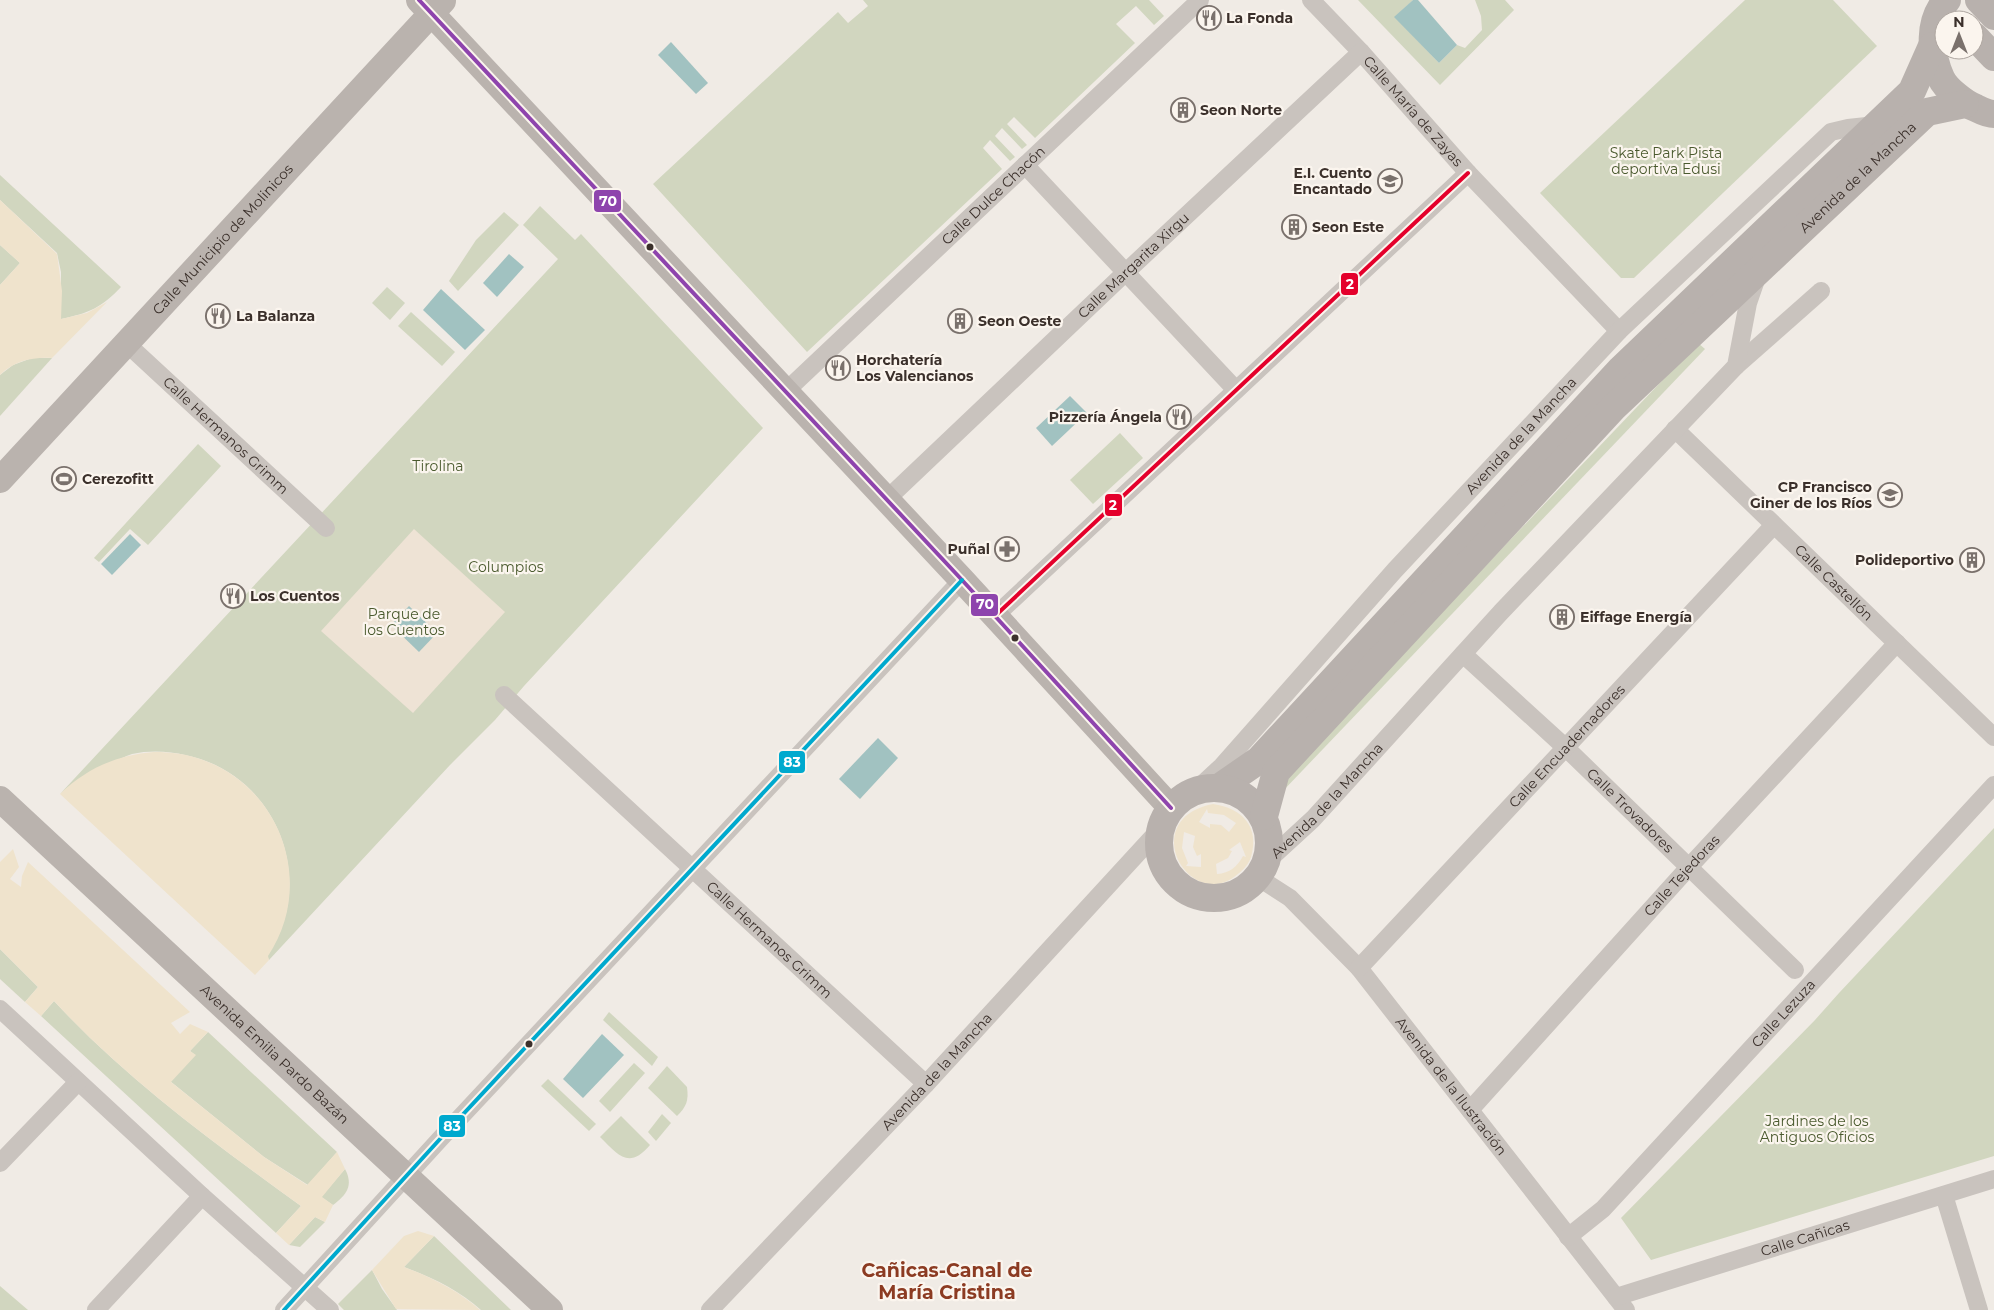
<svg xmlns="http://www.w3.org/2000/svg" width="1994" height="1310" viewBox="0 0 1994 1310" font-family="Montserrat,sans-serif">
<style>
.green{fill:#d1d6bf}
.sand{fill:#efe3cc;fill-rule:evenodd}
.plaza{fill:#eee3d5}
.water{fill:#a1c2c1}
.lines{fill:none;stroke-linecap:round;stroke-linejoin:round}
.street{stroke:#c9c3be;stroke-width:18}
.secondary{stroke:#bab3ae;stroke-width:26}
.primary{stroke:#b8b1ad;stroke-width:28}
.bus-1-casing{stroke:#fbf5ee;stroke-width:8}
.bus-2-casing{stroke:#fbf5ee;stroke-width:8}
.bus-3-casing{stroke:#fbf5ee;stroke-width:8}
.bus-1{stroke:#8e44ad;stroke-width:4}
.bus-2{stroke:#00a9ce;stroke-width:4}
.bus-3{stroke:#e4002b;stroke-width:4}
.bus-dot{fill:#3b302b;stroke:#fbf5ee;stroke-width:2}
.labels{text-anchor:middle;stroke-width:4.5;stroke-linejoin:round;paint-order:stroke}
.poi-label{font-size:14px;font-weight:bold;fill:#3b302b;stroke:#fbf5ee;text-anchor:start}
.street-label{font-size:14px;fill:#3b302b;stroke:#fbf5ee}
.park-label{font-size:14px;fill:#4a5a2e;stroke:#fbf5ee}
.district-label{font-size:19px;font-weight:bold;fill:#8c3b22;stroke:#fbf5ee}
.line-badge{stroke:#fbf5ee;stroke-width:2}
.badge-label{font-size:14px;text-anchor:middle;font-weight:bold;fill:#fff}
</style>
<rect width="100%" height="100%" fill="#f0ebe5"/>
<g class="green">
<path d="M 863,0 L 1149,0 L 1164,16 L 1154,25 L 1136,6 L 1116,24 L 1135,43 L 1035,138 L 1014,117 L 1007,124 L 1027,145 L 1022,149 L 1002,128 L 995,136 L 1015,157 L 1010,161 L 990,140 L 983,148 L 1002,169 L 807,352 L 653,184 L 838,12 L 848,23 L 868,6 Z"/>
<path d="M 1358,0 L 1413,0 L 1395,17 L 1439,63 L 1457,45 L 1465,48 L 1482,30 L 1481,16 L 1475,0 L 1505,0 L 1514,10 L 1440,85 Z"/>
<path d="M 1745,0 L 1833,0 L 1877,46 L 1634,278 L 1621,278 L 1540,193 Z"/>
<path d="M 0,175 L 121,287 C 101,308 89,313 61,319 L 61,272 L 57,253 L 0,200 Z"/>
<path d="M 540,206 L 575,240 L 581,234 L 763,428 L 524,686 L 495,720 L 450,765 L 269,960 L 267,956 C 319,880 276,773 185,755 C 169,751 149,750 132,754 C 122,757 111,764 102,768 C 86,776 73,782 60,794 L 558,259 L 523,225 Z"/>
<path d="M 504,212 L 519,225 L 458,291 L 449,281 L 476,240 Z"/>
<path d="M 0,245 L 20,263 L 0,285 Z"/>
<path d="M 387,287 L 405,303 L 390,320 L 372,303 Z"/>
<path d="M 411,312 L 455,352 L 442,366 L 398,326 Z"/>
<path d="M 1698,343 L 1705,349 L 1281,793 L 1286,778 L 1449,604 Z"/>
<path d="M 32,358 L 52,358 L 0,416 L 0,375 L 13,365 Z"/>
<path d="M 1120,433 L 1143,458 L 1093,504 L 1070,480 Z"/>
<path d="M 198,444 L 221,466 L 148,545 L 130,529 L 99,562 L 94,558 Z"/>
<path d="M 1994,828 L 1994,1156 L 1651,1260 L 1621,1218 L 1815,1020 L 1839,993 Z"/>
<path d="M 0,949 L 38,987 L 25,1002 L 0,979 Z"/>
<path d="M 54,1001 C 127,1080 214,1143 301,1206 L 276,1233 L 41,1016 Z"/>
<path d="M 609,1012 L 658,1057 L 652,1066 L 603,1020 Z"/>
<path d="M 208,1032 L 337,1152 L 308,1185 L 264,1157 L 170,1081 L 195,1055 L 190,1051 Z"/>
<path d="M 634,1063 L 645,1073 L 610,1112 L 599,1101 Z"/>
<path d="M 667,1066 L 687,1087 C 689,1101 686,1107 677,1116 L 648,1088 Z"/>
<path d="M 548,1079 L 596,1124 L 589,1131 L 541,1086 Z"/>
<path d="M 662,1114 L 671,1123 L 656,1141 L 648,1132 Z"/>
<path d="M 621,1116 L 650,1145 C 629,1170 618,1155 600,1137 Z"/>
<path d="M 345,1169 C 354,1186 346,1195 333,1205 L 321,1197 Z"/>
<path d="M 315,1217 L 325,1222 L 300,1247 L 289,1245 Z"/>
<path d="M 434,1236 L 511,1310 L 481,1310 C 459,1290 431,1277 404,1267 Z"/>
<path d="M 372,1270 L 382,1289 L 397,1310 L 344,1310 L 338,1304 Z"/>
<path d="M 0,1286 L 28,1310 L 0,1310 Z"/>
</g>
<g class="sand">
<path d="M 0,200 L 57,254 L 62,291 L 61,319 L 87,313 L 107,302 L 52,358 C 32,357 14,361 0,375 L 0,285 L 20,263 L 0,245 Z"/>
<path d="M 154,752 C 171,752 187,754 203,760 C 283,789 315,886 268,956 L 269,960 L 255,975 L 60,794 C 87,768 117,755 154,752 Z"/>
<path d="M 1213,804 C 1242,808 1260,827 1251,857 C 1248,866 1241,872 1234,877 C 1188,910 1137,819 1213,804 ZM 1207,809 L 1208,813 L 1224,815 L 1236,823 L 1229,832 L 1221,825 L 1210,824 L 1210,828 L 1199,822 ZM 1184,832 L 1195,836 L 1193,847 L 1197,856 L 1201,854 L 1201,867 L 1186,866 L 1188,863 L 1182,848 ZM 1240,842 L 1246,857 L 1243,856 C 1237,867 1230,873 1217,874 L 1216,864 L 1228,858 L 1232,851 L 1229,850 Z"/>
<path d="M 13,849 L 19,867 L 10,879 L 21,887 L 22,876 L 28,862 L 190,1012 L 171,1023 L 180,1034 L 190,1024 L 208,1032 L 190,1051 L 196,1055 L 171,1082 L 264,1157 L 307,1185 L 337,1152 L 345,1169 L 322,1197 L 333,1205 L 325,1222 L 315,1217 L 289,1245 L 276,1233 L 301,1206 C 214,1143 127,1080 54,1001 L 41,1016 L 25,1002 L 38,987 L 0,949 L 0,862 Z"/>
<path d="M 418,1231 L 434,1236 L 404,1267 C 431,1277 459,1291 480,1310 L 396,1309 L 372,1270 L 404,1236 Z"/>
</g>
<path class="plaza" d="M 414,529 L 505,612 L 413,713 L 321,631 Z"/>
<g class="water">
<path d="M 1413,0 L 1418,0 L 1457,45 L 1439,63 L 1394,17 Z"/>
<path d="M 671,42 L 708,83 L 696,94 L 658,55 Z"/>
<path d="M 509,254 L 524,267 L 497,297 L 483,283 Z"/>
<path d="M 441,289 L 485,330 L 465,350 L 423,310 Z"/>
<path d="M 1070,396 L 1087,413 L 1052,446 L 1036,428 Z"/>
<path d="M 130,534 L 141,545 L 112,575 L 101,564 Z"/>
<path d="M 409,606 L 437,633 L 419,652 L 391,625 Z"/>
<path d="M 878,738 L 898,758 L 860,799 L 839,779 Z"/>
<path d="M 602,1034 L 624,1055 L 583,1098 L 563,1079 Z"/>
</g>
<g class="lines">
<g class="street">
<path id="s1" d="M 1311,0 L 1361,52 L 1468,173 L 1619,331"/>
<path d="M 1025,165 L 1236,390"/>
<path id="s2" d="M 126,343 L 326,528"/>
<path d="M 1736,366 L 1821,291"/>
<path id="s3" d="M 786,391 L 1200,0"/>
<path id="s4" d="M 1675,429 L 1994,737"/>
<path id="s5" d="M 886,500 L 1126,272 L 1361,52"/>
<path d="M 995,616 L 1468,173"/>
<path id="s6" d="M 1463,654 L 1566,748 L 1795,970"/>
<path id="s7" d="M 504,695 L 926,1084"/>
<path id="s8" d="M 1196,790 L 1222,766 L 1395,570 L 1619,331 L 1831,132 L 1848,128 L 1876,125"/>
<path id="s9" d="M 1265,863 L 1313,819 L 1501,612 L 1736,366 L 1748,303 L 1757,277"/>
<path id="s10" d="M 1259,878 L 1290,898 L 1359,968 L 1626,1310"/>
<path id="s11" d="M 1359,968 L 1774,525"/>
<path d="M 0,1009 L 202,1196 L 330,1310"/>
<path id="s12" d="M 1470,1110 L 1689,867 L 1897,643"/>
<path d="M 0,1163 L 78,1082"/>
<path d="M 1944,1195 L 1979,1310"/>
<path id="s13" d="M 1568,1237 L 1603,1209 L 1994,785"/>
<path id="s14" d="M 1616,1297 L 1994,1179"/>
<path d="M 96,1310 L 202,1196"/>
<path d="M 284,1310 L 440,1139 L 962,580"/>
<path id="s15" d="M 710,1310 L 926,1084 L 1160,829"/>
</g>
<g class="secondary">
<path d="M 419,0 L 962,580 L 1171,808"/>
<path id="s16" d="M 0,480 L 443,1"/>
<path id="s17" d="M 0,799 L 550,1310"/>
</g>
<g class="primary">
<path d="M 1947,0 C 1928,20 1930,54 1941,78 C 1946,89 1965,104 1976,108 C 1982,111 1987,114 1994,114"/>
<path d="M 1979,0 L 1994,16"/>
<path d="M 1974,36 L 1994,57"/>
<path d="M 1220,787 L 1259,760 L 1621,369 L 1912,91 L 1932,46"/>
<circle cx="1214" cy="843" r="55"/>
<path id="s18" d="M 1264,816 L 1276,772 L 1614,407 L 1927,112 L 1965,104"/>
</g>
<defs>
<path id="bus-1" d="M 419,0 L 962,580 L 1171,808"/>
<path id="bus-2" d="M 284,1310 L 440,1139 L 962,580"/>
<path id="bus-3" d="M 995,616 L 1468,173"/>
</defs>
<use href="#bus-1" class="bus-1-casing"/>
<use href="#bus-2" class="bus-2-casing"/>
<use href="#bus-3" class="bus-3-casing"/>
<use href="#bus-1" class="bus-1"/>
<use href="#bus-2" class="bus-2"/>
<use href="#bus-3" class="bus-3"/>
</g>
<defs>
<symbol id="restaurant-ring" viewBox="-11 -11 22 22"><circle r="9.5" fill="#fbf5ee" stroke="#7a716c" stroke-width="1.5"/><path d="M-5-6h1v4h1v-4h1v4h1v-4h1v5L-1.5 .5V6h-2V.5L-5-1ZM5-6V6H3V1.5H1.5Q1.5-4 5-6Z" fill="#7a716c"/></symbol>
<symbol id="building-ring" viewBox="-11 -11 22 22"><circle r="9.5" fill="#fbf5ee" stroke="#7a716c" stroke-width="1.5"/><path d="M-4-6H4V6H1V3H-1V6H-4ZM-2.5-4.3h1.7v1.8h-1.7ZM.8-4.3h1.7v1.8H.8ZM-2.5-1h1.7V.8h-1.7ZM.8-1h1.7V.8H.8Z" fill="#7a716c"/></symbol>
<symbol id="school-ring" viewBox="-11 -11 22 22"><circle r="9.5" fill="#fbf5ee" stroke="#7a716c" stroke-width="1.5"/><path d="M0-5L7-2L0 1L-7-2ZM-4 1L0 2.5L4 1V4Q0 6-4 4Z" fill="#7a716c"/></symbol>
<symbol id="stadium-ring" viewBox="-11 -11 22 22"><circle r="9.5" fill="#fbf5ee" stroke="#7a716c" stroke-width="1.5"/><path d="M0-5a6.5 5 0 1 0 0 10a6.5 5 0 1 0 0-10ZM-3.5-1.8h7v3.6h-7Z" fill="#7a716c"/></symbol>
<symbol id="pharmacy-ring" viewBox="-11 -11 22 22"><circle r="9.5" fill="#fbf5ee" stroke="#7a716c" stroke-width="1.5"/><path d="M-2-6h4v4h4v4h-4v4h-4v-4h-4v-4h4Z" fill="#7a716c"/></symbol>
</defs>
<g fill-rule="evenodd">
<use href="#restaurant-ring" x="1195" y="4" width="28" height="28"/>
<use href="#building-ring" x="1169" y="96" width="28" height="28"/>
<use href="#school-ring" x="1376" y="167" width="28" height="28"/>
<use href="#building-ring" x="1280" y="213" width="28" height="28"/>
<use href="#restaurant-ring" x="204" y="302" width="28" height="28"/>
<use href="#building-ring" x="946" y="307" width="28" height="28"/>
<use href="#restaurant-ring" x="824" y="354" width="28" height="28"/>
<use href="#restaurant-ring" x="1165" y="403" width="28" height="28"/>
<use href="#stadium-ring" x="50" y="465" width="28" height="28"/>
<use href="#school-ring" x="1876" y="481" width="28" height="28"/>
<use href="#pharmacy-ring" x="993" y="535" width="28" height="28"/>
<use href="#building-ring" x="1958" y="546" width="28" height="28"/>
<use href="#restaurant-ring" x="219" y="582" width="28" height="28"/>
<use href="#building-ring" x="1548" y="603" width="28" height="28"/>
</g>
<g class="bus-dot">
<circle cx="650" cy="247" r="4.5"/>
<circle cx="1015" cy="638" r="4.5"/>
<circle cx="529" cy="1044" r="4.5"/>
</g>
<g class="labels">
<g class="poi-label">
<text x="1226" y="23">La Fonda</text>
<text x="1200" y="115">Seon Norte</text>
<text x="1372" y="178" text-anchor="end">E.I. Cuento<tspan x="1372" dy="16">Encantado</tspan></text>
<text x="1312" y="232">Seon Este</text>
<text x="236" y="321">La Balanza</text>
<text x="978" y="326">Seon Oeste</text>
<text x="856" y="365">Horchatería<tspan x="856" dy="16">Los Valencianos</tspan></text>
<text x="1162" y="422" text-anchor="end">Pizzería Ángela</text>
<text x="82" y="484">Cerezofitt</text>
<text x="1872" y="492" text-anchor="end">CP Francisco<tspan x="1872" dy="16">Giner de los Ríos</tspan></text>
<text x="990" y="554" text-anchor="end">Puñal</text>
<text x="1954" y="565" text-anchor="end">Polideportivo</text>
<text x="250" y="601">Los Cuentos</text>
<text x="1580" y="622">Eiffage Energía</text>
</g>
<g class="street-label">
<text dy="5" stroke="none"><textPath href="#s1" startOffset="151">Calle María de Zayas</textPath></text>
<text dy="5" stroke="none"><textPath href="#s18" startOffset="878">Avenida de la Mancha</textPath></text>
<text dy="5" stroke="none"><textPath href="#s3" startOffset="285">Calle Dulce Chacón</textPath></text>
<text dy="5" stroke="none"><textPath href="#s16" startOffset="328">Calle Municipio de Molinicos</textPath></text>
<text dy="5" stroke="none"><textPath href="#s5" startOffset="341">Calle Margarita Xirgu</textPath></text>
<text dy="5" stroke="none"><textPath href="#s2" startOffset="136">Calle Hermanos Grimm</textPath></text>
<text dy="5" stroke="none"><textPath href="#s8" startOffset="481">Avenida de la Mancha</textPath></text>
<text dy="5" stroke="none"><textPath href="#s4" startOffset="221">Calle Castellón</textPath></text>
<text dy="5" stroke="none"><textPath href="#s11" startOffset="304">Calle Encuadernadores</textPath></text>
<text dy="5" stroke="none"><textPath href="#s9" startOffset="88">Avenida de la Mancha</textPath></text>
<text dy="5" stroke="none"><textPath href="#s6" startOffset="229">Calle Trovadores</textPath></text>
<text dy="5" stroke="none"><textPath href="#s12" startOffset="316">Calle Tejedoras</textPath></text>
<text dy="5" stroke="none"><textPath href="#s7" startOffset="361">Calle Hermanos Grimm</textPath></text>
<text dy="5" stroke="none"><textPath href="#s13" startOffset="311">Calle Lezuza</textPath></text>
<text dy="5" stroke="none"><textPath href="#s17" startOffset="375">Avenida Emilia Pardo Bazán</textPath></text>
<text dy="5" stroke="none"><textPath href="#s15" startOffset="329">Avenida de la Mancha</textPath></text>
<text dy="5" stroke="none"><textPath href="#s10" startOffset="285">Avenida de la Ilustración</textPath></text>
<text dy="5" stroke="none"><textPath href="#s14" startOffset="198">Calle Cañicas</textPath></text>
</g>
<g class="park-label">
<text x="1666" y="158">Skate Park Pista<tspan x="1666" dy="16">deportiva Edusi</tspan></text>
<text x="438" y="471">Tirolina</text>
<text x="506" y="572">Columpios</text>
<text x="404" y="619">Parque de<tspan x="404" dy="16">los Cuentos</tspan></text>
<text x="1817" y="1126">Jardines de los<tspan x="1817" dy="16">Antiguos Oficios</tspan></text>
</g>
<g class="district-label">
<text x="947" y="1277">Cañicas-Canal de<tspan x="947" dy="22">María Cristina</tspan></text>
</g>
</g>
<g class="line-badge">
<rect x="593" y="189" width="29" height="24" rx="5" fill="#8e44ad"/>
<rect x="1340" y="272" width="19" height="24" rx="5" fill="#e4002b"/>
<rect x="1104" y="493" width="19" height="24" rx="5" fill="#e4002b"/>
<rect x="970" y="593" width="29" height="24" rx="5" fill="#8e44ad"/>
<rect x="778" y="750" width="28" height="24" rx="5" fill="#00a9ce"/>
<rect x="438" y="1114" width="28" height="24" rx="5" fill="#00a9ce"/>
</g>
<g class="badge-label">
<text x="608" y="206">70</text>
<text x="1350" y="289">2</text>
<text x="1113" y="510">2</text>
<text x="985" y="609">70</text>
<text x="792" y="767">83</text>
<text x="452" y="1131">83</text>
</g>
<g transform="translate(1959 35)"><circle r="24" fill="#fbf5ee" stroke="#aea6a0"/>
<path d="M0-4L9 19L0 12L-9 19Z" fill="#7a716c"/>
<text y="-8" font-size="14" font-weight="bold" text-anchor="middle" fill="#3b302b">N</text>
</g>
</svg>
